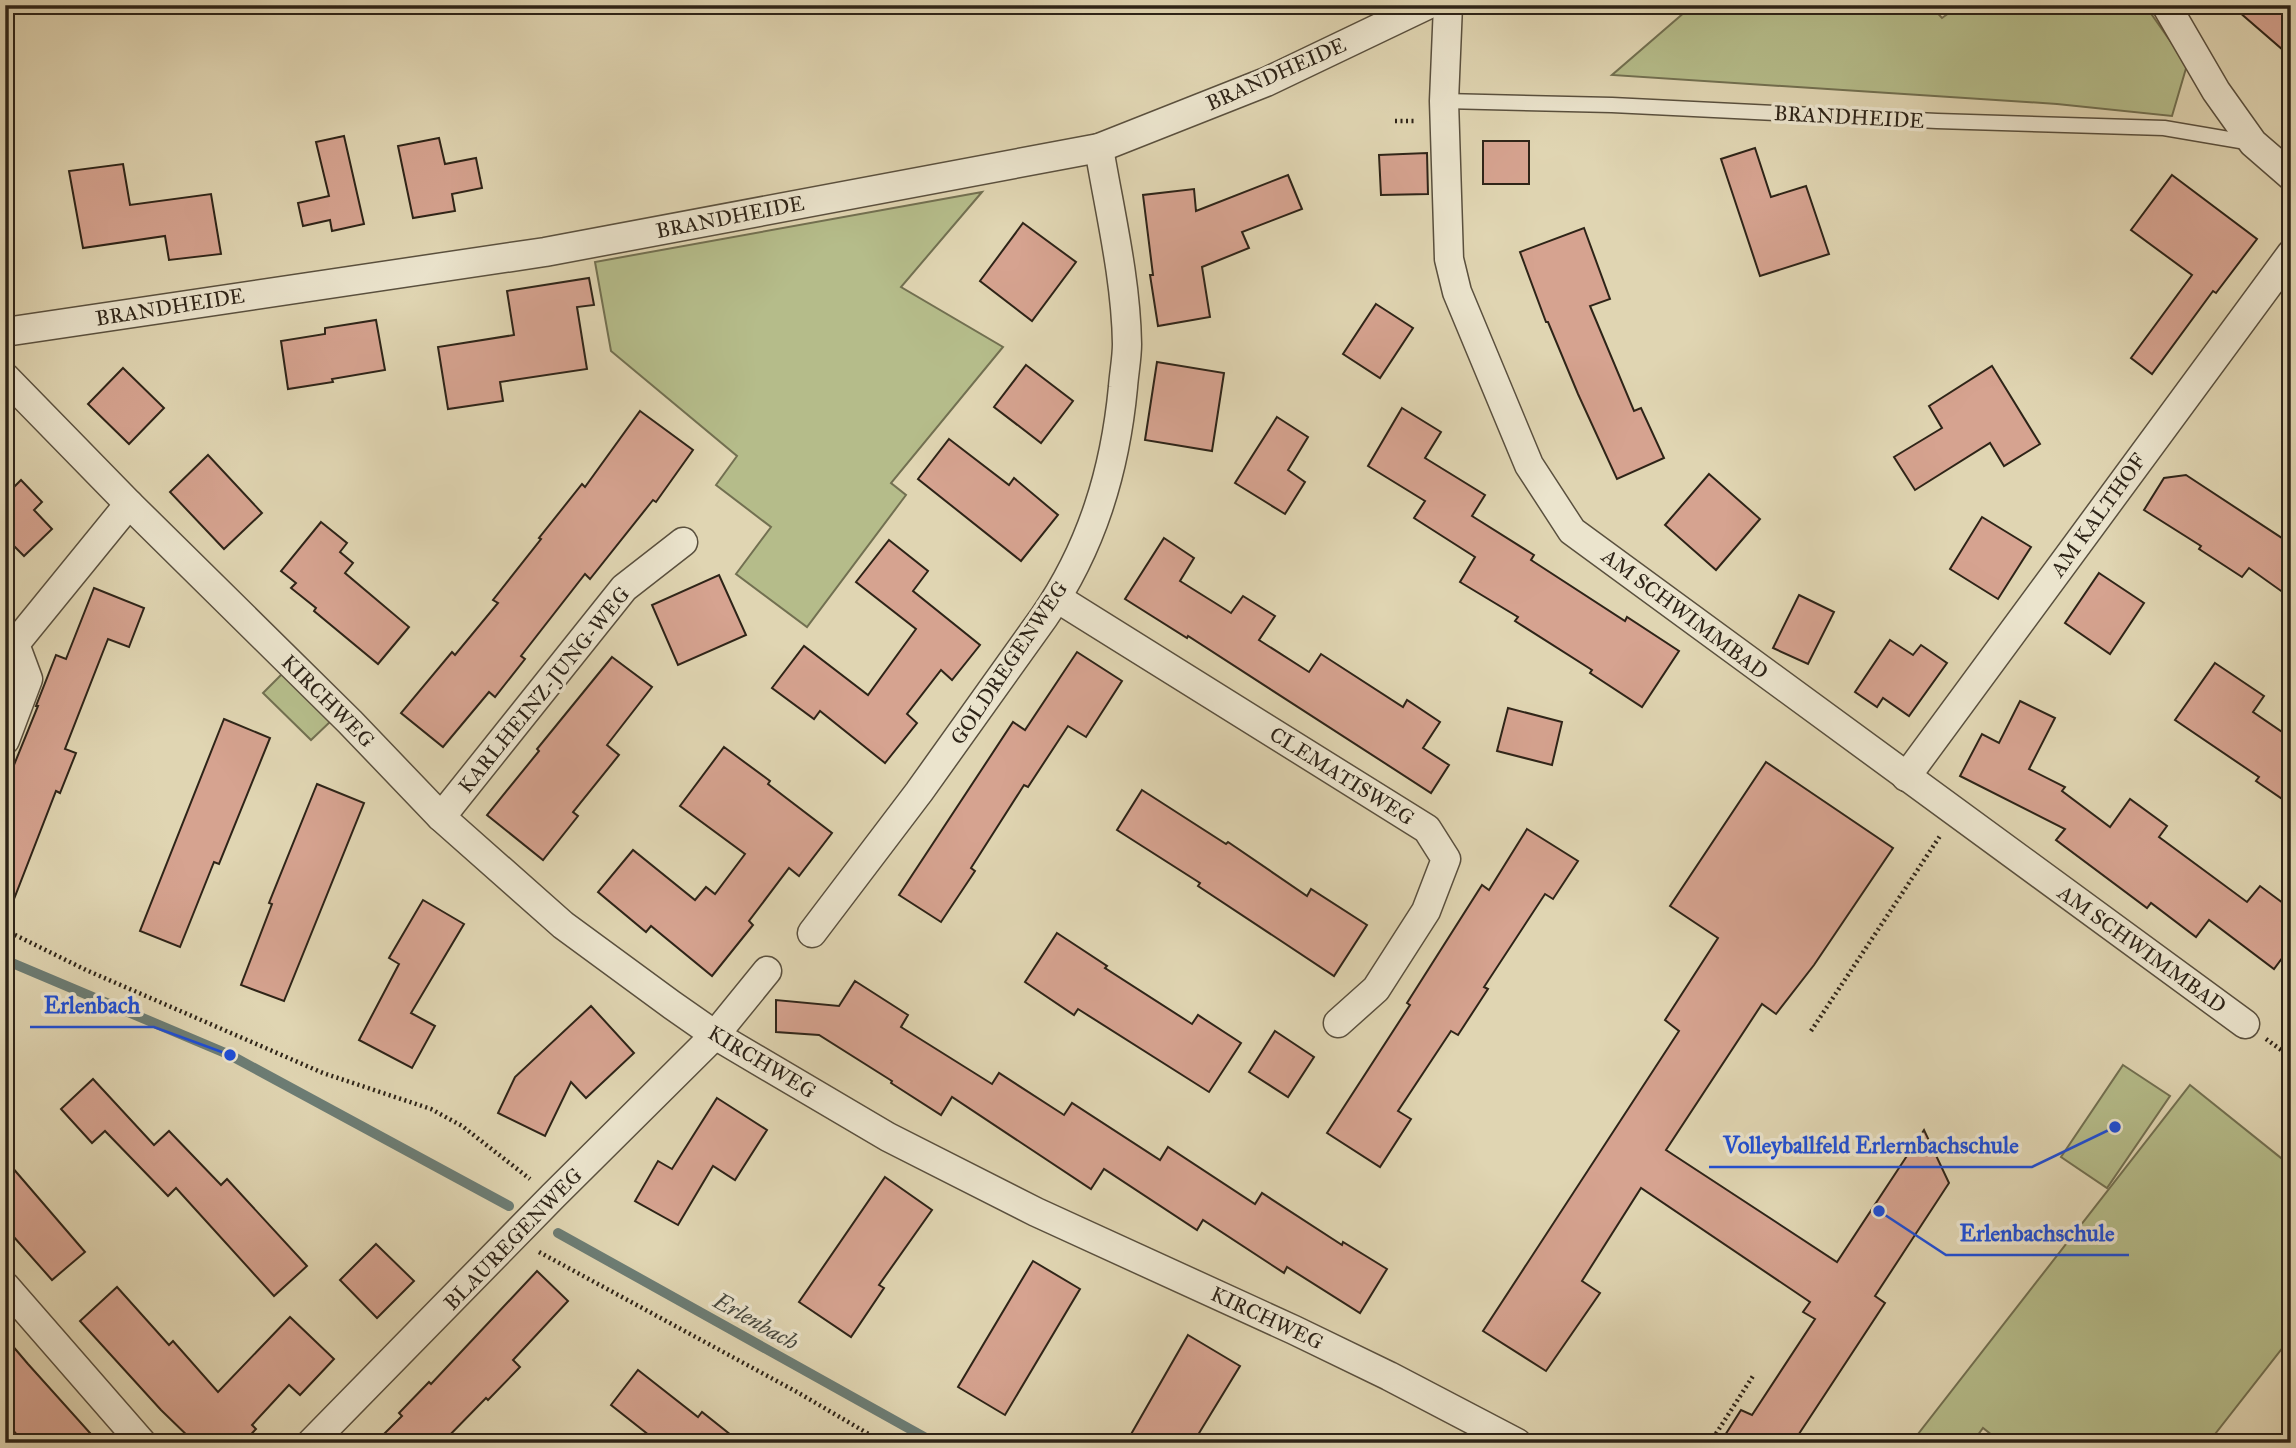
<svg xmlns="http://www.w3.org/2000/svg" width="2296" height="1448" viewBox="0 0 2296 1448" font-family="'IM FELL Great Primer',serif">
<style>
.green{fill:#b5bc8a;stroke:#727051;stroke-width:2}
.lines{fill:none;stroke-linecap:round;stroke-linejoin:round}
.stream{stroke:#6c7d75;stroke-width:10}
.building{fill:#d6a390;stroke:#2e2418;stroke-width:2}
.lane-casing{stroke:#5a503e;stroke-width:17}
.street-casing{stroke:#5a503e;stroke-width:31}
.path{stroke:#2e2418;stroke-width:4.5;stroke-dasharray:2 3.5;stroke-linecap:butt}
.lane{stroke:#ebe4cd;stroke-width:14}
.street{stroke:#ebe4cd;stroke-width:28}
.labels{text-anchor:middle;stroke-width:7;stroke-linejoin:round;paint-order:stroke}
.street-label{font-size:21px;fill:#2e2418;stroke:#ebe4cd}
.water-label{font-size:23px;font-style:italic;fill:#48493f;stroke:#ebe4cd}
.leader{fill:none;stroke:#1d4ed8;stroke-width:2.5}
.callout-dot{fill:#1d4ed8;stroke:#ebe4cd;stroke-width:2.5}
.callout-label{font-size:23px;text-anchor:middle;font-weight:bold;fill:#1d4ed8;stroke:#ebe4cd;stroke-width:7;stroke-linejoin:round;paint-order:stroke}
</style>
<rect width="100%" height="100%" fill="#e0d5b2"/>
<filter id="stains"><feTurbulence type="fractalNoise" baseFrequency=".00286" numOctaves="4"/><feColorMatrix values="0 0 0 0 .2 0 0 0 0 .09 0 0 0 0 .02 0 0 0 .5 -.17"/></filter>
<radialGradient id="worn" r=".72"><stop offset=".6" stop-color="#630" stop-opacity="0"/><stop offset="1" stop-color="#630" stop-opacity=".3"/></radialGradient>
<g class="green">
<path d="M 1693,5 L 1930,5 L 1942,18 L 1960,5 L 2145,5 L 2187,65 L 2172,116 L 2057,104 L 1612,75 Z"/>
<path d="M 982,192 L 901,287 L 1003,347 L 891,483 L 906,495 L 807,627 L 736,574 L 771,527 L 716,485 L 737,456 L 611,351 L 595,262 Z"/>
<path d="M 285,671 L 332,720 L 311,740 L 263,693 Z"/>
<path d="M 2123,1065 L 2170,1096 L 2107,1188 L 2061,1157 Z"/>
<path d="M 2190,1085 L 2291,1166 L 2291,1337 L 2208,1443 L 2002,1443 L 1983,1428 L 1972,1443 L 1911,1443 Z"/>
</g>
<g class="lines">
<g class="stream">
<path d="M 5,960 L 230,1055 L 509,1206"/>
<path d="M 558,1233 L 935,1443"/>
</g>
</g>
<g class="building">
<path d="M 2231,5 L 2291,5 L 2291,57 Z"/>
<path d="M 344,136 L 364,224 L 332,231 L 330,220 L 303,226 L 298,203 L 329,196 L 316,142 Z"/>
<path d="M 439,138 L 445,164 L 476,158 L 482,188 L 452,194 L 455,211 L 413,218 L 398,146 Z"/>
<rect x="1483" y="141" width="46" height="43"/>
<path d="M 1755,148 L 1771,197 L 1806,186 L 1829,254 L 1760,276 L 1721,159 Z"/>
<path d="M 1427,153 L 1428,194 L 1381,195 L 1379,155 Z"/>
<path d="M 123,164 L 130,205 L 211,194 L 221,254 L 169,260 L 165,236 L 83,248 L 69,171 Z"/>
<path d="M 1288,175 L 1302,209 L 1242,232 L 1249,248 L 1202,267 L 1210,317 L 1158,326 L 1150,275 L 1153,275 L 1143,195 L 1194,189 L 1196,211 Z"/>
<path d="M 2172,175 L 2257,239 L 2216,293 L 2213,291 L 2152,374 L 2131,358 L 2192,275 L 2131,230 Z"/>
<path d="M 1023,223 L 1076,262 L 1032,321 L 980,281 Z"/>
<path d="M 1584,228 L 1610,299 L 1590,306 L 1634,411 L 1641,408 L 1664,458 L 1617,479 L 1578,394 L 1548,322 L 1546,322 L 1520,252 Z"/>
<path d="M 589,278 L 594,305 L 577,307 L 587,369 L 500,382 L 503,401 L 448,409 L 438,347 L 514,335 L 507,291 Z"/>
<path d="M 1376,304 L 1413,328 L 1380,378 L 1343,354 Z"/>
<path d="M 376,320 L 385,370 L 332,379 L 333,382 L 288,389 L 281,341 L 325,334 L 325,328 Z"/>
<path d="M 1157,362 L 1224,373 L 1212,451 L 1145,440 Z"/>
<path d="M 1026,365 L 1073,401 L 1041,443 L 994,407 Z"/>
<path d="M 1992,366 L 2040,444 L 2004,466 L 1990,443 L 1915,490 L 1894,457 L 1942,428 L 1929,406 Z"/>
<path d="M 123,368 L 164,408 L 129,444 L 88,404 Z"/>
<path d="M 1402,408 L 1441,432 L 1425,458 L 1485,495 L 1472,516 L 1534,555 L 1531,560 L 1625,621 L 1627,617 L 1679,651 L 1642,707 L 1590,673 L 1592,670 L 1515,621 L 1518,617 L 1460,582 L 1475,557 L 1414,518 L 1425,501 L 1368,466 Z"/>
<path d="M 640,411 L 693,450 L 656,502 L 653,500 L 590,579 L 585,574 L 521,656 L 525,659 L 495,697 L 489,692 L 443,747 L 401,713 L 452,652 L 455,655 L 498,603 L 493,600 L 541,539 L 539,538 L 582,484 L 585,487 Z"/>
<path d="M 1277,417 L 1308,437 L 1288,470 L 1305,482 L 1285,514 L 1235,483 Z"/>
<path d="M 949,439 L 1009,485 L 1014,478 L 1058,515 L 1021,561 L 918,479 Z"/>
<path d="M 208,455 L 262,513 L 224,549 L 170,492 Z"/>
<path d="M 1709,474 L 1760,519 L 1716,570 L 1665,525 Z"/>
<path d="M 2186,475 L 2291,544 L 2291,598 L 2249,568 L 2242,577 L 2199,549 L 2201,546 L 2144,510 L 2164,478 Z"/>
<path d="M 21,480 L 42,502 L 34,510 L 52,529 L 24,556 L 5,537 L 5,496 Z"/>
<path d="M 1982,517 L 2031,547 L 1998,599 L 1950,569 Z"/>
<path d="M 321,522 L 347,543 L 340,552 L 353,563 L 345,573 L 409,627 L 378,664 L 314,611 L 316,608 L 291,588 L 296,583 L 281,571 Z"/>
<path d="M 1164,538 L 1194,558 L 1180,581 L 1231,613 L 1243,596 L 1275,616 L 1259,640 L 1309,672 L 1321,654 L 1403,707 L 1407,700 L 1440,722 L 1423,748 L 1449,765 L 1431,793 L 1188,636 L 1187,638 L 1125,599 Z"/>
<path d="M 889,540 L 928,571 L 913,591 L 980,645 L 952,680 L 941,670 L 907,714 L 917,723 L 885,763 L 820,711 L 814,719 L 772,688 L 804,646 L 868,695 L 916,629 L 856,582 Z"/>
<path d="M 2099,573 L 2144,603 L 2110,654 L 2065,623 Z"/>
<path d="M 719,575 L 746,635 L 678,665 L 652,605 Z"/>
<path d="M 94,588 L 144,608 L 129,647 L 108,639 L 65,749 L 76,753 L 60,793 L 56,791 L 7,917 L 5,917 L 5,787 L 38,706 L 36,706 L 56,655 L 66,659 Z"/>
<path d="M 1799,595 L 1834,612 L 1808,664 L 1773,648 Z"/>
<path d="M 1890,640 L 1913,655 L 1921,645 L 1947,663 L 1909,716 L 1883,698 L 1877,707 L 1855,692 Z"/>
<path d="M 1077,652 L 1122,681 L 1086,737 L 1068,726 L 1028,787 L 1024,785 L 971,868 L 975,871 L 941,922 L 899,895 L 1013,722 L 1025,730 Z"/>
<path d="M 612,657 L 652,687 L 607,745 L 619,755 L 573,812 L 578,816 L 543,860 L 487,815 L 539,751 L 537,749 Z"/>
<path d="M 2215,663 L 2264,696 L 2253,712 L 2291,738 L 2291,805 L 2256,781 L 2259,777 L 2175,720 Z"/>
<path d="M 2020,701 L 2055,718 L 2029,769 L 2065,787 L 2062,791 L 2110,827 L 2130,799 L 2167,826 L 2159,837 L 2247,902 L 2260,886 L 2291,909 L 2291,946 L 2274,969 L 2209,920 L 2196,937 L 2151,903 L 2147,908 L 2056,840 L 2065,829 L 1960,776 L 1982,734 L 1999,743 Z"/>
<path d="M 1508,708 L 1562,722 L 1552,765 L 1497,751 Z"/>
<path d="M 224,719 L 270,738 L 219,864 L 214,862 L 180,947 L 140,931 Z"/>
<path d="M 724,747 L 770,781 L 768,784 L 832,833 L 799,876 L 789,868 L 749,921 L 753,925 L 712,976 L 651,926 L 646,932 L 598,892 L 633,850 L 695,900 L 706,887 L 715,894 L 745,854 L 680,806 Z"/>
<path d="M 1766,762 L 1893,848 L 1814,965 L 1776,1014 L 1762,1004 L 1666,1150 L 1837,1262 L 1924,1130 L 1949,1183 L 1875,1296 L 1885,1303 L 1793,1443 L 1720,1443 L 1741,1410 L 1752,1415 L 1815,1319 L 1803,1312 L 1810,1302 L 1641,1188 L 1582,1281 L 1600,1293 L 1546,1371 L 1483,1331 L 1679,1031 L 1665,1020 L 1718,938 L 1670,906 Z"/>
<path d="M 317,784 L 364,803 L 284,1001 L 241,985 L 272,904 L 269,903 Z"/>
<path d="M 1142,790 L 1226,844 L 1228,842 L 1307,896 L 1311,889 L 1367,925 L 1334,976 L 1198,886 L 1200,883 L 1117,830 Z"/>
<path d="M 1527,829 L 1578,861 L 1553,899 L 1545,894 L 1484,987 L 1488,989 L 1458,1035 L 1451,1031 L 1398,1111 L 1411,1119 L 1380,1167 L 1327,1133 L 1410,1005 L 1407,1003 L 1482,885 L 1489,890 Z"/>
<path d="M 423,900 L 464,924 L 411,1013 L 435,1026 L 412,1068 L 359,1040 L 399,964 L 389,958 Z"/>
<path d="M 1057,933 L 1107,966 L 1105,968 L 1192,1024 L 1198,1015 L 1241,1043 L 1209,1092 L 1078,1009 L 1074,1015 L 1025,982 Z"/>
<path d="M 855,981 L 908,1015 L 901,1027 L 992,1084 L 999,1073 L 1064,1115 L 1072,1103 L 1160,1160 L 1168,1147 L 1255,1204 L 1262,1193 L 1342,1245 L 1343,1242 L 1387,1269 L 1360,1313 L 1287,1267 L 1284,1273 L 1203,1220 L 1197,1230 L 1104,1169 L 1091,1189 L 952,1097 L 941,1115 L 891,1083 L 892,1081 L 819,1035 L 776,1032 L 776,1000 L 839,1006 Z"/>
<path d="M 591,1006 L 634,1053 L 586,1098 L 571,1082 L 545,1136 L 498,1113 L 515,1077 Z"/>
<path d="M 1275,1031 L 1314,1057 L 1288,1097 L 1249,1072 Z"/>
<path d="M 93,1079 L 154,1145 L 169,1131 L 221,1185 L 227,1179 L 307,1266 L 274,1296 L 176,1188 L 168,1196 L 105,1131 L 92,1143 L 61,1109 Z"/>
<path d="M 717,1098 L 767,1130 L 735,1180 L 713,1166 L 678,1225 L 635,1201 L 658,1161 L 672,1169 Z"/>
<path d="M 5,1159 L 85,1252 L 52,1280 L 5,1227 Z"/>
<path d="M 885,1177 L 932,1210 L 879,1285 L 884,1288 L 851,1337 L 799,1302 Z"/>
<path d="M 376,1244 L 414,1281 L 377,1318 L 340,1280 Z"/>
<path d="M 1033,1261 L 1080,1289 L 1005,1415 L 958,1387 Z"/>
<path d="M 537,1271 L 568,1301 L 513,1360 L 520,1367 L 488,1400 L 486,1398 L 442,1443 L 375,1443 L 402,1416 L 399,1413 L 429,1382 L 431,1384 Z"/>
<path d="M 117,1287 L 169,1345 L 173,1341 L 218,1392 L 290,1317 L 334,1359 L 300,1395 L 289,1385 L 252,1425 L 256,1429 L 243,1443 L 195,1443 L 161,1410 L 80,1321 Z"/>
<path d="M 1188,1335 L 1240,1366 L 1193,1443 L 1126,1443 Z"/>
<path d="M 5,1337 L 28,1364 L 99,1443 L 24,1443 L 5,1421 Z"/>
<path d="M 638,1370 L 698,1417 L 702,1412 L 741,1443 L 659,1443 L 611,1405 Z"/>
</g>
<g class="lines">
<defs>
<path id="lane" d="M 1444,101 L 1612,105 L 1937,121 L 2164,128 L 2252,143"/>
<g id="street">
<path d="M 1448,5 L 1444,101 L 1449,259 L 1457,292 L 1529,465 L 1572,531 L 2245,1024"/>
<path d="M 2166,5 L 2216,91 L 2253,143 L 2291,176"/>
<path d="M 5,332 L 545,252 L 1099,148 L 1266,82 L 1427,5"/>
<path d="M 5,377 L 129,504 L 350,722 L 441,817 L 563,925 L 672,1005 L 715,1035 L 888,1137 L 1036,1212 L 1294,1330 L 1389,1376 L 1517,1443"/>
<path d="M 1057,598 L 1427,829 L 1446,859 L 1426,911 L 1376,989 L 1338,1023"/>
<path d="M 5,740 L 28,679 L 15,644 L 129,504"/>
<path d="M 1906,777 L 2291,254"/>
<path d="M 441,817 L 624,588 L 683,542"/>
<path d="M 812,933 L 919,792 L 1044,617 C 1092,547 1115,471 1123,387 C 1124,373 1127,358 1127,344 C 1126,279 1110,213 1099,148"/>
<path d="M 5,1286 L 142,1443"/>
<path d="M 311,1443 L 553,1196 L 715,1035 L 767,971"/>
</g>
</defs>
<use href="#lane" class="lane-casing"/>
<use href="#street" class="street-casing"/>
<g class="path">
<path d="M 1395,121 L 1415,121"/>
<path d="M 5,930 L 86,970 L 323,1073 L 431,1109 L 462,1126 L 530,1179"/>
<path d="M 1811,1031 L 1940,836"/>
<path d="M 2266,1039 L 2291,1057"/>
<path d="M 539,1252 L 797,1392 L 884,1443"/>
<path d="M 1710,1443 L 1753,1376"/>
</g>
<use href="#lane" class="lane"/>
<use href="#street" class="street"/>
</g>
<g class="labels">
<g class="street-label">
<text transform="translate(1276 74) rotate(-24)" y="7">BRANDHEIDE</text>
<text transform="translate(1849 117) rotate(3)" y="7">BRANDHEIDE</text>
<text transform="translate(730 217) rotate(-11)" y="7">BRANDHEIDE</text>
<text transform="translate(170 307) rotate(-9)" y="7">BRANDHEIDE</text>
<text transform="translate(2098 515) rotate(-54)" y="7">AM KALTHOF</text>
<text transform="translate(1685 614) rotate(37)" y="7">AM SCHWIMMBAD</text>
<text transform="translate(1009 663) rotate(-56)" y="7">GOLDREGENWEG</text>
<text transform="translate(544 690) rotate(-51)" y="7">KARLHEINZ-JUNG-WEG</text>
<text transform="translate(328 701) rotate(45)" y="7">KIRCHWEG</text>
<text transform="translate(1342 776) rotate(32)" y="7">CLEMATISWEG</text>
<text transform="translate(2142 949) rotate(36)" y="7">AM SCHWIMMBAD</text>
<text transform="translate(762 1062) rotate(31)" y="7">KIRCHWEG</text>
<text transform="translate(513 1239) rotate(-46)" y="7">BLAUREGENWEG</text>
<text transform="translate(1267 1318) rotate(25)" y="7">KIRCHWEG</text>
</g>
<g class="water-label">
<text transform="translate(756 1321) rotate(29)" y="8">Erlenbach</text>
</g>
</g>
<path class="leader" d="M230 1055L154 1027H30M2115 1127L2032 1167H1709M1879 1211L1946 1255H2129"/>
<g class="callout-dot">
<circle cx="230" cy="1055" r="7"/>
<circle cx="2115" cy="1127" r="7"/>
<circle cx="1879" cy="1211" r="7"/>
</g>
<g class="callout-label">
<text x="92" y="1013">Erlenbach</text>
<text x="1871" y="1153">Volleyballfeld Erlernbachschule</text>
<text x="2037" y="1241">Erlenbachschule</text>
</g>
<rect width="2296" height="1448" fill="none" stroke="#e0d5b2" stroke-width="28"/>
<rect x="7" y="7" width="2282" height="1434" fill="none" stroke="#2e2418" stroke-width="3.5"/>
<rect x="14" y="14" width="2268" height="1420" fill="none" stroke="#2e2418" stroke-width="2"/>
<rect width="100%" height="100%" filter="url(#stains)"/>
<rect width="100%" height="100%" fill="url(#worn)"/>
</svg>
